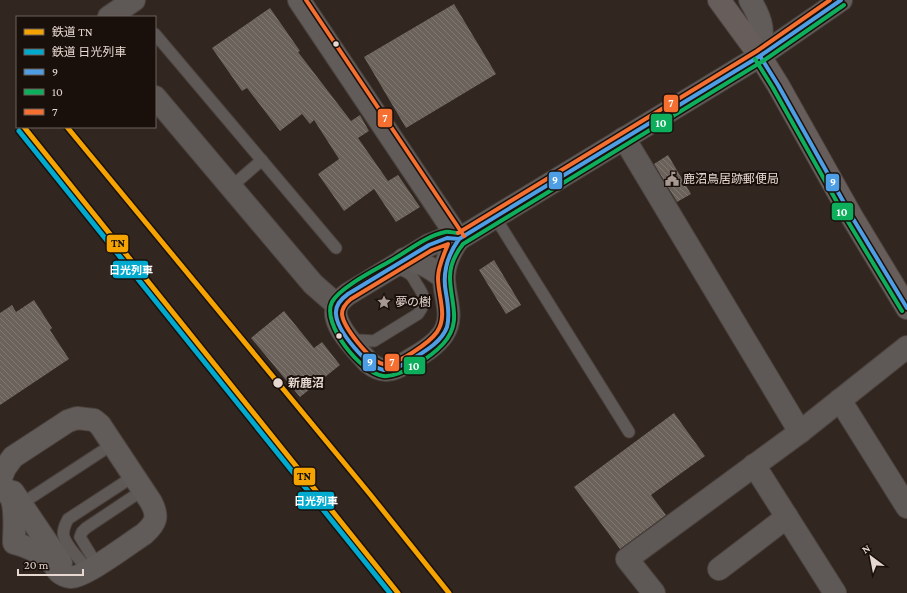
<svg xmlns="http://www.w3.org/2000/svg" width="907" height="593" viewBox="0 0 907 593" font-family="'Crimson Pro','Noto Sans JP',serif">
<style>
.building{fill:url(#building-back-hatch)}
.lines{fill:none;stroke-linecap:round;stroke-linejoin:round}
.lane-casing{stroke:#4c433e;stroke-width:13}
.street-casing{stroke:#4c433e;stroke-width:24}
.secondary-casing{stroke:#4c433e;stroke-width:24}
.highway-casing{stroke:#4c433e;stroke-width:24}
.lane{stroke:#5e5957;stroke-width:11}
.street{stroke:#5e5957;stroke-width:22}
.secondary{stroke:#615c5a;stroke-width:22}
.highway{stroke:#675e5c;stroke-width:22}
.bus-1-casing{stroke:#1a100b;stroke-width:7}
.bus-2-casing{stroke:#1a100b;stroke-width:7}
.bus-3-casing{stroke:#1a100b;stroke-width:7}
.bus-1{stroke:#4d9ee5;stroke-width:4}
.bus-2{stroke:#0daf5c;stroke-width:4}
.bus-3{stroke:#f46f30;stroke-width:4}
.rail-1-casing{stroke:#1a100b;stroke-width:8}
.rail-2-casing{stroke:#1a100b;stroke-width:8}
.rail-1{stroke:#f5a300;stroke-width:5}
.rail-2{stroke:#00a9ce;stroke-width:5}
.bus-dot{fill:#e6d7d0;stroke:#1a100b;stroke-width:1.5}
.labels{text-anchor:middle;stroke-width:4;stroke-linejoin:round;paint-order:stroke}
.poi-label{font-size:12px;fill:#e6d7d0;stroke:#1a100b;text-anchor:start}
.stop-label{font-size:12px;font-weight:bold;fill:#e6d7d0;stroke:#1a100b;text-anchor:start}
.line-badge{stroke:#1a100b;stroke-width:1.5}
.badge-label{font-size:11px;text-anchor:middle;font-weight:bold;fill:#fff}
.pale-badge-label{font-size:11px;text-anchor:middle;font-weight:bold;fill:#111}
</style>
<defs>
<pattern id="building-back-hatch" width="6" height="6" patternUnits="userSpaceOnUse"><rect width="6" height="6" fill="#6b625c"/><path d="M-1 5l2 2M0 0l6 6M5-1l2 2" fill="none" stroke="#807872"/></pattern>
</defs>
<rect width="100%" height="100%" fill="#312620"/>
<g class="building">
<path d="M 454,4 L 496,74 L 406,128 L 364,57 Z"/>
<path d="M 270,8 L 300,51 L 298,52 L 351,121 L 360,115 L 369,131 L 358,138 L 388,181 L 398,175 L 420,207 L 396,222 L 374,189 L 344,211 L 318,174 L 339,159 L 314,120 L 310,124 L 302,114 L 280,131 L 247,88 L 242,91 L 212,48 Z"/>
<path d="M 668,155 L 691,194 L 677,202 L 654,164 Z"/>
<path d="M 494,260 L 521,305 L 506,314 L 479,270 Z"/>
<path d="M 34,300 L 52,328 L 50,330 L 69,359 L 0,405 L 0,313 L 12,305 L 16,312 Z"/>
<path d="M 284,311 L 314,348 L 322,342 L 340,365 L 300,397 L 251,338 Z"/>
<path d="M 674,413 L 705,456 L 651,495 L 666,515 L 620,549 L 574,487 Z"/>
</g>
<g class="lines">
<defs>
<g id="lane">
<path d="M 155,34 L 336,248"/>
<path d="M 231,187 L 262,160"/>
<path d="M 495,217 L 629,432"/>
<path d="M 350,337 L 358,340 L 374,341 L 418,314 C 428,301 424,295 416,283 C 414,279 412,275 408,273 C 404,270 398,269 393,268"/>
<path d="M 18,506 L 113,444"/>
<path d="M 97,565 L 80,537 L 82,532 L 86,528 L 143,490"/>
<path d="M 89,570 C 82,563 67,546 64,537 C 62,531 65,525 68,519 L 134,476"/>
</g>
<g id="street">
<path d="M 109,17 L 134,0"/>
<path d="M 155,97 L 313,284 L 337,305"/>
<path d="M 624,138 L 800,432"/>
<path d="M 840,400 L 907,507"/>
<path d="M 754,465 L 835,593"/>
<path d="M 719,569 L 787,517"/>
<path d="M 654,593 L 627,559 L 800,432 L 907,347"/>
</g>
<g id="secondary">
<path d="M 299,0 L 459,239"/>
<path d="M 750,0 C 764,23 763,30 760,56"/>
<path d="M 459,239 L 447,238 L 429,245 L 348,294 C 344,297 339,301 337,306 C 330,324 357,349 368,362 C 382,374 393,371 407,362 C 420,354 434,347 443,334 C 455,316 444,297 444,278 C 444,264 451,249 459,239 L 760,56 L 841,0"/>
<path d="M 404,259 C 420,261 431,268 444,278"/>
<path d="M 77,418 L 94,420 L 100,425 L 151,502 C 159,517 156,523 144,534 C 131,542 83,579 70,577 C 67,577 61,574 59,572 C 57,570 56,567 54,565 C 44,553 28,547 14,543 C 14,530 16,512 12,500 C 9,493 3,487 0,480 L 5,468 L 13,457 L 68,421 Z"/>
<path d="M 13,492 L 61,563"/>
</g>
<path id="highway" d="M 719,0 L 760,56 L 778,85 L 852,217 L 907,308"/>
</defs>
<use href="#lane" class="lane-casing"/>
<use href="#street" class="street-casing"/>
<use href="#secondary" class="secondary-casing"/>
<use href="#highway" class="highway-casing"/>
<use href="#lane" class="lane"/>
<use href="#street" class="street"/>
<use href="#secondary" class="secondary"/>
<use href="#highway" class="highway"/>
<defs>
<g id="bus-1">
<path d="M 760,56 L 778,85 L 852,217 L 907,308"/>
<path d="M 447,238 L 459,239 C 447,256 442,273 446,293 C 448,304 450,316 447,327 C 442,341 427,350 414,358 C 405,363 395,371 384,370 C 367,367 337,331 336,314 C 335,305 341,299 348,294 L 429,245 Z"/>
<path d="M 459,239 L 760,56 L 841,0"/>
</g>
<g id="bus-2">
<path d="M 755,59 L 773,88 L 847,220 L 902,311"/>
<path d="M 458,233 C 454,233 449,231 445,232 C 426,236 408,251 392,260 C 377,269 340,287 332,302 C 321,324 361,373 383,376 C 400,378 432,356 443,344 C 463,322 450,302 450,277 C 450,265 456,253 463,244 L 763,61 L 844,5"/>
</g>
<g id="bus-3">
<path d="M 306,0 L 464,236"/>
<path d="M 458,233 L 757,51 L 830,0"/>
<path d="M 448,244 C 444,255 438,266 438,278 C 438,296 448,316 437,332 C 430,342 397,366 383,364 C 370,361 343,327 342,314 C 342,307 346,303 351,299 L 432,250 Z"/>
</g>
</defs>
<use href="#bus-1" class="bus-1-casing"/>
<use href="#bus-2" class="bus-2-casing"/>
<use href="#bus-3" class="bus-3-casing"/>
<use href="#bus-1" class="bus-1"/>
<use href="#bus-2" class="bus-2"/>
<use href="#bus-3" class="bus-3"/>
<defs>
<g id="rail-1">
<path d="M 24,127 L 398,593"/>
<path d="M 67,127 L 369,493 L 449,593"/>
</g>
<path id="rail-2" d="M 19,131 L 390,593"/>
</defs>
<use href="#rail-1" class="rail-1-casing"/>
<use href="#rail-2" class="rail-2-casing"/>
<use href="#rail-1" class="rail-1"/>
<use href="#rail-2" class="rail-2"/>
</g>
<defs>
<symbol id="civic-bare" viewBox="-9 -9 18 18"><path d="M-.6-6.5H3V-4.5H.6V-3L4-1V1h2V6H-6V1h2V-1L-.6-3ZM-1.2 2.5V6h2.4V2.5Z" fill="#a79992" stroke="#1a100b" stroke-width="2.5" paint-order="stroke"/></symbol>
<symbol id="sight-bare" viewBox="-9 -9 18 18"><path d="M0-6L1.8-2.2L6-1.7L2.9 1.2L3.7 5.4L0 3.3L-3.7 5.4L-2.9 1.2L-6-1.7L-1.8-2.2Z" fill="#a79992" stroke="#1a100b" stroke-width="2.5" paint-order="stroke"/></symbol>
</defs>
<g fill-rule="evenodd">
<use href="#civic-bare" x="662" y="169" width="20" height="20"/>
<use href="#sight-bare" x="374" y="292" width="20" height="20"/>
</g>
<g class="bus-dot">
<circle cx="336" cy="44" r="3.5"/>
<circle cx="339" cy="336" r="3.5"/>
<circle cx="278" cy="383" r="5.5"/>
</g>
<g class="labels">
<g class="poi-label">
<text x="683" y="183">鹿沼鳥居跡郵便局</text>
<text x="395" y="306">夢の樹</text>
</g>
<g class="stop-label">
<text x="288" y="387">新鹿沼</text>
</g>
</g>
<g class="line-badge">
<rect x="663" y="94" width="16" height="19" rx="4" fill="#f46f30"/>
<rect x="377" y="108" width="16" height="20" rx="4" fill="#f46f30"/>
<rect x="650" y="113" width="23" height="20" rx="4" fill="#0daf5c"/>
<rect x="548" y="171" width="15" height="19" rx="4" fill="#4d9ee5"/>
<rect x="825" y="173" width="15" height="19" rx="4" fill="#4d9ee5"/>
<rect x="831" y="202" width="23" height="19" rx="4" fill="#0daf5c"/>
<rect x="106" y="234" width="23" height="19" rx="4" fill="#f5a300"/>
<rect x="112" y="260" width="37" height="19" rx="4" fill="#00a9ce"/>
<rect x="362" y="353" width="15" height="19" rx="4" fill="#4d9ee5"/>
<rect x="384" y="353" width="16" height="19" rx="4" fill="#f46f30"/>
<rect x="403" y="356" width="23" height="19" rx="4" fill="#0daf5c"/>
<rect x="293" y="467" width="23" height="19" rx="4" fill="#f5a300"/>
<rect x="297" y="491" width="38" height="19" rx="4" fill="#00a9ce"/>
</g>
<g class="badge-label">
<text x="671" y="107">7</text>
<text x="385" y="122">7</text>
<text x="661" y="127">10</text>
<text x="555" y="184">9</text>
<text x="833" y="186">9</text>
<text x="842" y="216">10</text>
<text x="131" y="274">日光列車</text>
<text x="370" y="366">9</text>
<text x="392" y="366">7</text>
<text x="414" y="370">10</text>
<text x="316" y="505">日光列車</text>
</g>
<g class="pale-badge-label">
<text x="118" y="247">TN</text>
<text x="304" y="480">TN</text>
</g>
<rect x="16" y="16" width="140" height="112" fill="#1a100b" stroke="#6c605a"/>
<rect x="24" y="29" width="20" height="6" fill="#f5a300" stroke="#6c605a"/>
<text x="52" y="36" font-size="12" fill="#e6d7d0">鉄道 TN</text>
<rect x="24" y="49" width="20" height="6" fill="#00a9ce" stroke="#6c605a"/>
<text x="52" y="56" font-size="12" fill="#e6d7d0">鉄道 日光列車</text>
<rect x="24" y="69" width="20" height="6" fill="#4d9ee5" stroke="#6c605a"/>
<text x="52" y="76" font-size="12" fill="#e6d7d0">9</text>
<rect x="24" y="89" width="20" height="6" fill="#0daf5c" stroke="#6c605a"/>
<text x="52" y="96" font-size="12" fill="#e6d7d0">10</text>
<rect x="24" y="109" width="20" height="6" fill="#f46f30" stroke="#6c605a"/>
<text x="52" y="116" font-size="12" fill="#e6d7d0">7</text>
<g transform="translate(871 557) rotate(328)" stroke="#1a100b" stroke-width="3" paint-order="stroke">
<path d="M0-3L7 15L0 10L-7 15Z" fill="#e6d7d0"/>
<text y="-6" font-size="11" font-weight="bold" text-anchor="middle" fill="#e6d7d0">N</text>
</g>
<path d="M18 569v6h65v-6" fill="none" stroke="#e6d7d0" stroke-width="2"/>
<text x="24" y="569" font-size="12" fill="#e6d7d0" stroke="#1a100b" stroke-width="3" paint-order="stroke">20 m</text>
</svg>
